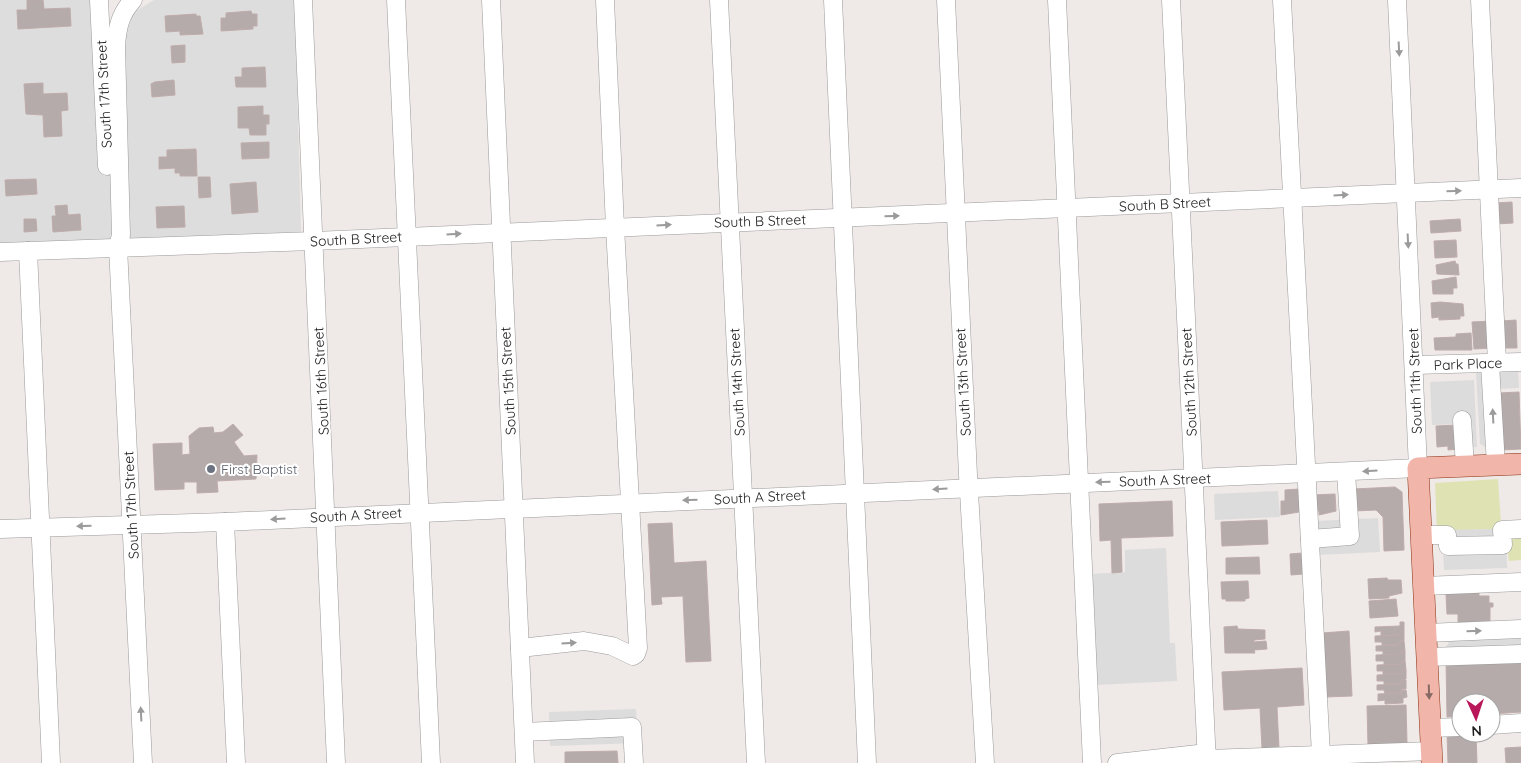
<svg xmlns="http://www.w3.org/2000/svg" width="1521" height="763" viewBox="0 0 1521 763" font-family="Quicksand,sans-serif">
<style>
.residential{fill:#dedddd}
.grass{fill:#dfe3b4}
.parking{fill:#dcdcdc}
.building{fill:#b4abaa;stroke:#bfacab}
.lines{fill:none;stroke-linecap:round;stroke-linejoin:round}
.minor-casing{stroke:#9a9a9a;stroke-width:19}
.major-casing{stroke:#8a3112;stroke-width:22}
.minor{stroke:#fff;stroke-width:18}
.major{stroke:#f1b5aa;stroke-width:21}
.oneway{fill:#9b9b9b}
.oneway2{fill:#886a65}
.worship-dot{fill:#6b7280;stroke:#fff;stroke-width:2}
.labels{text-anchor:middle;stroke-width:4;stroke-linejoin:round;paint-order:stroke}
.street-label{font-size:14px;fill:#202020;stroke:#fff}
.worship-label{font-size:14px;fill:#5b616d;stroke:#fff;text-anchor:start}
</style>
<rect width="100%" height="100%" fill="#efe9e7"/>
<g class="residential">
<path d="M 0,0 L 92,0 L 105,54 L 116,242 L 0,247 Z"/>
<path d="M 154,0 L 295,0 L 301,232 L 124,240 L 120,52 L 128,16 Z"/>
</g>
<g class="grass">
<path d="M 1498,479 L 1501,524 L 1496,529 L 1437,531 L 1435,483 Z"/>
<path d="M 1521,535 L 1521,560 L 1509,561 L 1506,538 Z"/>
</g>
<g class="parking">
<path d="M 1518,370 L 1519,388 L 1496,389 L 1489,449 L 1480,444 L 1476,373 Z"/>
<path d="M 1474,380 L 1477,447 L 1460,448 L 1459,424 L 1432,425 L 1430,382 Z"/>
<path d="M 1278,491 L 1280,517 L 1215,520 L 1214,494 Z"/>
<path d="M 1378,518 L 1380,552 L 1316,555 L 1315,521 Z"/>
<path d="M 1506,524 L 1507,568 L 1444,570 L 1442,530 L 1496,529 Z"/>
<path d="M 1166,548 L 1170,643 L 1175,643 L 1177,681 L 1095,685 L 1090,574 L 1125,572 L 1125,550 Z"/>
<path d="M 1521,630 L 1521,649 L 1444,649 L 1449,643 L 1444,637 Z"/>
<path d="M 636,709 L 638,743 L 550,746 L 549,712 Z"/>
</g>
<g class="building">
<path d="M 27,0 L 43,0 L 44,9 L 70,8 L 71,26 L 18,29 L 17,10 L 27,10 Z"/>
<path d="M 251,11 L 252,14 L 257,14 L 257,26 L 253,26 L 253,29 L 221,31 L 221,18 L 226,18 L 226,13 Z"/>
<path d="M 196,14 L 196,16 L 200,16 L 203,34 L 180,35 L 180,31 L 166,32 L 165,16 Z"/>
<path d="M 185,45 L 185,62 L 172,63 L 171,46 Z"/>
<path d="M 265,67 L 266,87 L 236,87 L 235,77 L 242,77 L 242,68 Z"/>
<path d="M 174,80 L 175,95 L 152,97 L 151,84 L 155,82 Z"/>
<path d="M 43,83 L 43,94 L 67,93 L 68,110 L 61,111 L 62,136 L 44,137 L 43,115 L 26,114 L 24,84 Z"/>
<path d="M 263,106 L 263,115 L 269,115 L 269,124 L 266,124 L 266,135 L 250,135 L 249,128 L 238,128 L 238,107 Z"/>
<path d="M 269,142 L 269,158 L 242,159 L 241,143 Z"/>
<path d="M 196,149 L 197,176 L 180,176 L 180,173 L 175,173 L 175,168 L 159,169 L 159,157 L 167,157 L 167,150 Z"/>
<path d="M 198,177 L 210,177 L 211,197 L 199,198 Z"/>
<path d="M 36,179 L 37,194 L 6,196 L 5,180 Z"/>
<path d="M 256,182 L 258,212 L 232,214 L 230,184 Z"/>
<path d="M 1512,202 L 1513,223 L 1496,224 L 1495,203 Z"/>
<path d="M 67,205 L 68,215 L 80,214 L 81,230 L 53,232 L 52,216 L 56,216 L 55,206 Z"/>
<path d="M 184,206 L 185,227 L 157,228 L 156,207 Z"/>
<path d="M 24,219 L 36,219 L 37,231 L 24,232 Z"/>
<path d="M 1460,219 L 1461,231 L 1431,233 L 1430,221 Z"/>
<path d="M 1456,240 L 1457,257 L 1435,258 L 1434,241 Z"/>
<path d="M 1455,261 L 1456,264 L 1458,264 L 1459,275 L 1437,274 L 1436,265 Z"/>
<path d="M 1456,277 L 1457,288 L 1453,288 L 1453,294 L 1433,294 L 1432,281 Z"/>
<path d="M 1440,302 L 1463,304 L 1464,316 L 1460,316 L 1460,319 L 1439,320 L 1439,317 L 1432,318 L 1431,303 Z"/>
<path d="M 1516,320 L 1517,348 L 1503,348 L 1502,321 Z"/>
<path d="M 1492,321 L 1494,348 L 1474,349 L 1472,322 Z"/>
<path d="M 1471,333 L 1472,350 L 1435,350 L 1434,338 L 1456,337 L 1456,334 Z"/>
<path d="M 1519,392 L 1521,449 L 1502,450 L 1499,393 Z"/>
<path d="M 233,424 L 243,435 L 234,442 L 244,456 L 257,455 L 256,479 L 217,481 L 218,492 L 197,493 L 197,482 L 184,482 L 184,489 L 155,490 L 153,444 L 182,443 L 182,455 L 190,454 L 189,436 L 199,428 L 213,427 L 214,433 L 223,432 Z"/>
<path d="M 1457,425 L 1459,449 L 1448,450 L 1448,446 L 1437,447 L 1436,426 Z"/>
<path d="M 1395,487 L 1402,492 L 1404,550 L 1384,551 L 1383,517 L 1376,510 L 1355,511 L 1354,489 Z"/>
<path d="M 1299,489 L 1299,512 L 1281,515 L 1281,501 L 1285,501 L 1285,490 Z"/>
<path d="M 1335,494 L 1336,511 L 1319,515 L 1319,511 L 1314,511 L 1313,495 Z"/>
<path d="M 1172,501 L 1173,536 L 1121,538 L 1122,572 L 1112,573 L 1111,540 L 1100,541 L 1099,504 Z"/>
<path d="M 1267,520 L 1268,544 L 1222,546 L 1221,522 Z"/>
<path d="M 672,523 L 674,563 L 706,561 L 711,661 L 686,662 L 683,596 L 661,597 L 662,604 L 652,605 L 648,524 Z"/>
<path d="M 1302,553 L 1303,574 L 1291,575 L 1290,554 Z"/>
<path d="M 1259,557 L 1260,574 L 1226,574 L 1226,558 Z"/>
<path d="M 1387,578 L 1388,580 L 1401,580 L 1402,593 L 1389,596 L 1389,598 L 1369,599 L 1368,579 Z"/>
<path d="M 1248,581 L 1249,598 L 1245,599 L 1245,601 L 1226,601 L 1226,599 L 1222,599 L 1221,582 Z"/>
<path d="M 1479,593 L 1479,596 L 1489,596 L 1489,603 L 1493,603 L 1493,607 L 1490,607 L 1490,625 L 1458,626 L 1458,614 L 1447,614 L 1446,594 Z"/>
<path d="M 1396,599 L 1398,616 L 1370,618 L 1369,601 Z"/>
<path d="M 1400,622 L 1404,622 L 1404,631 L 1400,632 L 1400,635 L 1381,636 L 1381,631 L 1375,632 L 1375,627 L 1400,626 Z"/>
<path d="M 1237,626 L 1238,629 L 1265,630 L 1265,639 L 1254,640 L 1254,642 L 1266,641 L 1267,649 L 1254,650 L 1255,653 L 1225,653 L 1224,627 Z"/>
<path d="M 1349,631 L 1352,696 L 1325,697 L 1322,633 Z"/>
<path d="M 1404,631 L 1404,641 L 1400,641 L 1400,645 L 1382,645 L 1382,642 L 1375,642 L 1375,636 L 1400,635 L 1400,632 Z"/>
<path d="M 1400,641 L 1404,641 L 1405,651 L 1401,651 L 1401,654 L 1383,655 L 1383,651 L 1376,651 L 1376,646 L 1400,645 Z"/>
<path d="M 1401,651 L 1405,651 L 1405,661 L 1402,661 L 1402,664 L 1384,665 L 1384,661 L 1376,661 L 1376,655 L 1401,654 Z"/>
<path d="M 1521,658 L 1521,712 L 1491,714 L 1491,703 L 1461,703 L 1461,716 L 1447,717 L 1446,660 Z"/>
<path d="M 1402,661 L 1405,661 L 1406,670 L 1402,670 L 1402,674 L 1383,675 L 1383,671 L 1377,671 L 1377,665 L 1402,664 Z"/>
<path d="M 1302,668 L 1304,705 L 1277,707 L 1279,748 L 1262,749 L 1260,708 L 1224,710 L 1222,672 Z"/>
<path d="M 1402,670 L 1406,670 L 1406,679 L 1402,680 L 1402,684 L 1384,684 L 1384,681 L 1377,681 L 1377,675 L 1402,674 Z"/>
<path d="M 1402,680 L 1406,680 L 1406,689 L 1402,689 L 1402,693 L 1385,694 L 1384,690 L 1377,690 L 1377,685 L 1402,684 Z"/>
<path d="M 1402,690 L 1406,690 L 1407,697 L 1403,698 L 1403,703 L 1385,704 L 1385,700 L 1378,701 L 1378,694 L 1402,693 Z"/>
<path d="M 1406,705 L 1407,743 L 1368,745 L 1367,706 Z"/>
<path d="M 1476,733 L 1477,763 L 1448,763 L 1447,734 Z"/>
<path d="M 1521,747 L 1521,763 L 1506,763 L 1505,748 Z"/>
<path d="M 617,751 L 618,763 L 565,763 L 565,752 Z"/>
</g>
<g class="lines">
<defs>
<g id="minor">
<path d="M 99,0 L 107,166"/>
<path d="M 133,0 C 120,14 117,28 116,47 L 121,235 L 118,247 L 143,763"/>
<path d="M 303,0 L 336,763"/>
<path d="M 396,0 L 431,763"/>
<path d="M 491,0 L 525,763"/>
<path d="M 719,0 L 756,763"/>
<path d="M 833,0 L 867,763"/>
<path d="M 946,0 L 968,475 L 985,763"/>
<path d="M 1057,0 L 1092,763"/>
<path d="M 1171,0 L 1207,763"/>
<path d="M 1282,0 L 1321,755"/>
<path d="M 1480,0 L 1497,363"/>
<path d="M 28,251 L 51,763"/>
<path d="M 0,252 L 314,241 L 1521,188"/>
<path d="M 1490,364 L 1496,465"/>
<path d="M 1415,365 L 1521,362"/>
<path d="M 1462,420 L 1465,466"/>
<path d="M 225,522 L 236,763"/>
<path d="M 0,529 L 225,522 L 1418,468 L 1397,0"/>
<path d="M 1422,535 L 1447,535 L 1448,546 L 1503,545 L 1502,530 L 1521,529"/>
<path d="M 1310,539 L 1350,536 L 1346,472"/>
<path d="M 1424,586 L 1521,582"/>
<path d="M 1426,633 L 1521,629"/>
<path d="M 520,648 L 584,641 L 612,646 L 633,656 L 636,654 L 638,648 L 615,227 L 605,0"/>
<path d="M 1427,657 L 1521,654"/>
<path d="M 1491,725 L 1521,723"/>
<path d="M 1430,728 L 1461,727"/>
<path d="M 524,732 L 632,727 L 634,763"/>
<path d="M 1207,759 L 1432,751"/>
<path d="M 1117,763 L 1207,753"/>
</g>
<path id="major" d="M 1432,763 L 1418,468 L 1521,464"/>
</defs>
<use href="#minor" class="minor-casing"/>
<use href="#major" class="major-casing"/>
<use href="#minor" class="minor"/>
<use href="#major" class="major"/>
</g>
<defs><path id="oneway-solid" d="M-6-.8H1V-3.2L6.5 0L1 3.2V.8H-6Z" transform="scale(1.25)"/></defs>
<g class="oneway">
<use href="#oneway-solid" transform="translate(1399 49) rotate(87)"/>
<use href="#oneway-solid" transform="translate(1454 191) rotate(-2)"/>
<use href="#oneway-solid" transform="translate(1341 195) rotate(-3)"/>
<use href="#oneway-solid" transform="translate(892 216) rotate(-2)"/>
<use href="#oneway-solid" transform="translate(664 225) rotate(-3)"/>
<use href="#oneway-solid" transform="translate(454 234) rotate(-3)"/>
<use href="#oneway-solid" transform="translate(1408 241) rotate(87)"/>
<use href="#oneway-solid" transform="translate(1493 416) rotate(-93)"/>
<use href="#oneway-solid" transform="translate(1370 471) rotate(177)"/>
<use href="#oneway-solid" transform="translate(1103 482) rotate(178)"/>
<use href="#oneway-solid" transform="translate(940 489) rotate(177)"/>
<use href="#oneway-solid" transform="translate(690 500) rotate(178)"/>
<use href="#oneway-solid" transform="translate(278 519) rotate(177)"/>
<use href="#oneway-solid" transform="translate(84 526) rotate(178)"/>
<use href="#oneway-solid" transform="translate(1474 631) rotate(-2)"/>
<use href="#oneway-solid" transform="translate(569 643) rotate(-4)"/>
<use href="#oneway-solid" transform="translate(141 714) rotate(-93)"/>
</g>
<use class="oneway2" href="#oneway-solid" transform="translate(1429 692) rotate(88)"/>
<circle class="worship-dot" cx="211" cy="469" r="5"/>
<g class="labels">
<g class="street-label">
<text transform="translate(104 94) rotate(-93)" y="5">South 17th Street</text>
<text transform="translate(1165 204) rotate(-3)" y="5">South B Street</text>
<text transform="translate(760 221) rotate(-2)" y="5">South B Street</text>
<text transform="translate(356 239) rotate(-3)" y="5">South B Street</text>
<text transform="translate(1468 364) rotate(-2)" y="5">Park Place</text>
<text transform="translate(321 381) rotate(-93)" y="5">South 16th Street</text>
<text transform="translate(508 381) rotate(-93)" y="5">South 15th Street</text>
<text transform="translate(1415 381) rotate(-92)" y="5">South 11th Street</text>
<text transform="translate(737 382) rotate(-93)" y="5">South 14th Street</text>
<text transform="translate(963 382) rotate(-93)" y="5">South 13th Street</text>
<text transform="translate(1189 382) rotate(-93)" y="5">South 12th Street</text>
<text transform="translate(1165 480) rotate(-2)" y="5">South A Street</text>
<text transform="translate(760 497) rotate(-3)" y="5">South A Street</text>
<text transform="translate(131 505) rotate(-93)" y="5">South 17th Street</text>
<text transform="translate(356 515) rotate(-3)" y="5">South A Street</text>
</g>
<g class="worship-label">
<text x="221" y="474">First Baptist</text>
</g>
</g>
<g transform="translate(1476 718) rotate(177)"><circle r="24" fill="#ffffff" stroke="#a6a6a6"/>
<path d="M0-4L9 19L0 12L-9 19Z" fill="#b8185a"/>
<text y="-8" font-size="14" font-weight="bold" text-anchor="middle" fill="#202020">N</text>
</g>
</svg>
